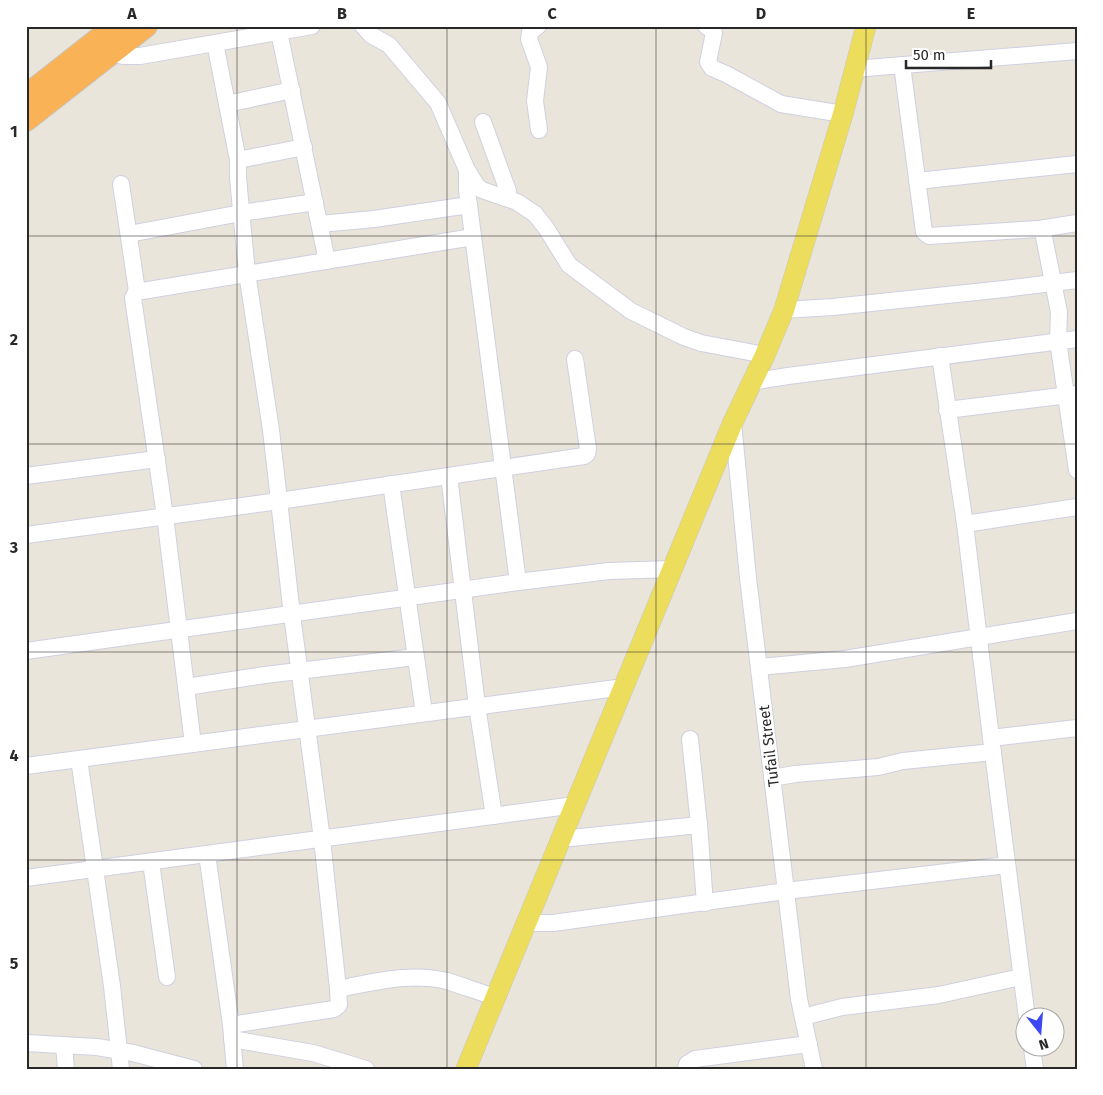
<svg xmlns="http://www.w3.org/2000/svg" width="1103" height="1095" viewBox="0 0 1103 1095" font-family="'Fira Sans',sans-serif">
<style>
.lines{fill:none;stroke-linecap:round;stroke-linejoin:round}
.minor-casing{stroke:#cfd0e1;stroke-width:18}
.major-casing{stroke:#c7c7c7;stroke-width:21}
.highway-casing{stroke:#c7c7c7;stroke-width:24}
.minor{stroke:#fff;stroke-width:16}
.major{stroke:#ecdd5d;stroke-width:20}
.highway{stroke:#f9b256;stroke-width:22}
.grid{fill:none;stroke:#282828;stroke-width:1;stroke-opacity:0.55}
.labels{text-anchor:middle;stroke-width:4;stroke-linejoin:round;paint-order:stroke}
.street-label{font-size:15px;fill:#282828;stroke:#fff}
.neatline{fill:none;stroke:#282828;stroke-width:2}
.grid-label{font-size:16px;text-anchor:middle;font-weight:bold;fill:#282828}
</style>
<rect width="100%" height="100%" fill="#eae5da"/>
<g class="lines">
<defs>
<g id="minor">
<path d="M 363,26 L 371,35 L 389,45 L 438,103 L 467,170 L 477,186 L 482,190 L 517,202 L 535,214 L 546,228 L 569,265 L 631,311 L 684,337 L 701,343 L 765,355"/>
<path d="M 538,26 L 530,32 L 529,39 L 539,67 L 535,101 L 539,130"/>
<path d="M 706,26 L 712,30 L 714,33 L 708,62 L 712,68 L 726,74 L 781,104 L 843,114"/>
<path d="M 279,32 L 327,261"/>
<path d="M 215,43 L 238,160 L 238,178 L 247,273 L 271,430 L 292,615 L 322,839 L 338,989 C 374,982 411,972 447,981 C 463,986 479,992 495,997"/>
<path d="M 111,54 L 125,56 L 140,56 L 312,26"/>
<path d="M 902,65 L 924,232 L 929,236 L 1037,229 L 1043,232 L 1059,312 L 1058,341 L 1077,470"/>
<path d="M 854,69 L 1077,51"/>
<path d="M 227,104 L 292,90"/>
<path d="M 483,122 L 508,191"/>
<path d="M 238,160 L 304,147"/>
<path d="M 467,172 L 467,190 L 518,582"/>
<path d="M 917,181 L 1077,164"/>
<path d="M 121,184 L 137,291"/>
<path d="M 320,224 L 374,219 L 469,205"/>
<path d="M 1039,229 L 1077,223"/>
<path d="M 129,234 L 241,213 L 315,202"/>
<path d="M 784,310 L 833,307 L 1004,289 L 1077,280"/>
<path d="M 940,356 L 965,524 L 991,738 L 1027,1018"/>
<path d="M 751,382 L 788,376 L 1077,339"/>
<path d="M 947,410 L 1077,394"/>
<path d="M 733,422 L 748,578 L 799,999 L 814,1069"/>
<path d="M 26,476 L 157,459"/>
<path d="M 449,476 L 477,706 L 494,816"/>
<path d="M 391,484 L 424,713"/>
<path d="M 965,524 L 1077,507"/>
<path d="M 26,535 L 279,501 L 584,456 L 587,454 L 588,449 L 575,359"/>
<path d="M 26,651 L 518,582 L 609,571 L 672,569"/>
<path d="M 759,667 L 845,659 L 1077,621"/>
<path d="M 186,687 L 265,675 L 415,657"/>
<path d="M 991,738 L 1077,728"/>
<path d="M 690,739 L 699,825 L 705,903"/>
<path d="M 193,744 L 165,516 L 133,298 L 136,292 L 473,237"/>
<path d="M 79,759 L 112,986 L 121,1069"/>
<path d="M 26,766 L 624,687"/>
<path d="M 772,778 L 795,774 L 878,767 L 903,761 L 993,752"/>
<path d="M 561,839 L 699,825"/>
<path d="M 207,854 L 231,1025 L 235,1069"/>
<path d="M 151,862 L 167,977"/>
<path d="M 26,878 L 575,805"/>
<path d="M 526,923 L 553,923 L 786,891 L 1007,865"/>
<path d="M 803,1017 L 842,1007 L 939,995 L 1021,977"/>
<path d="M 231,1025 L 334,1009 L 339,1005 L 338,989"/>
<path d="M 232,1039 L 313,1053 L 366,1069"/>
<path d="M 26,1043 L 97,1047 L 133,1053 L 194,1069"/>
<path d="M 64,1045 L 66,1069"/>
<path d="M 1032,1048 L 1035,1069"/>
<path d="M 686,1069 L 687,1064 L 695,1059 L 809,1044"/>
</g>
<path id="major" d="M 466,1069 L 733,422 L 765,355 L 784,310 L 843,114 L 866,26"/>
<g id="highway">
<path d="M 26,96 L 115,26"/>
<path d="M 26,120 L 146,26"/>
</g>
</defs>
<use href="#minor" class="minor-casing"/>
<use href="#major" class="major-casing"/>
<use href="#highway" class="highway-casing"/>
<use href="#minor" class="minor"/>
<use href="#major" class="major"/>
<use href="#highway" class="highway"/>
</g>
<path class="grid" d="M 237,26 L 237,1069M 447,26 L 447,1069M 656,26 L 656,1069M 866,26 L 866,1069M 26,236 L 1077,236M 26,444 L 1077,444M 26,652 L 1077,652M 26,860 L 1077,860"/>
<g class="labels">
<g class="street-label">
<text transform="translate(769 746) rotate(-97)" y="5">Tufail Street</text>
</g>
</g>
<rect width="1103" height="1095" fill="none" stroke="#ffffff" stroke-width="55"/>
<g transform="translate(1040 1032) rotate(163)"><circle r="24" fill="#ffffff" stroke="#a9a9a9"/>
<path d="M0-4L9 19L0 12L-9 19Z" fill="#3d47f4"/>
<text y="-8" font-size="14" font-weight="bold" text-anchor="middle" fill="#282828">N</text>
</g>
<path d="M906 60v8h85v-8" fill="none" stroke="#282828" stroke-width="2.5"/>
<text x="913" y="60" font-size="15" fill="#282828" stroke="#ffffff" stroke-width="4" paint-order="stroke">50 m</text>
<rect x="28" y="28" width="1048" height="1040" class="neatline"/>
<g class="grid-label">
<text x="132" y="19">A</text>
<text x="342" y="19">B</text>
<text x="552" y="19">C</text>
<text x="761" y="19">D</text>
<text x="971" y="19">E</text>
<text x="14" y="137">1</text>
<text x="14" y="345">2</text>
<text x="14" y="553">3</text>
<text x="14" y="761">4</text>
<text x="14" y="969">5</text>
</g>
</svg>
